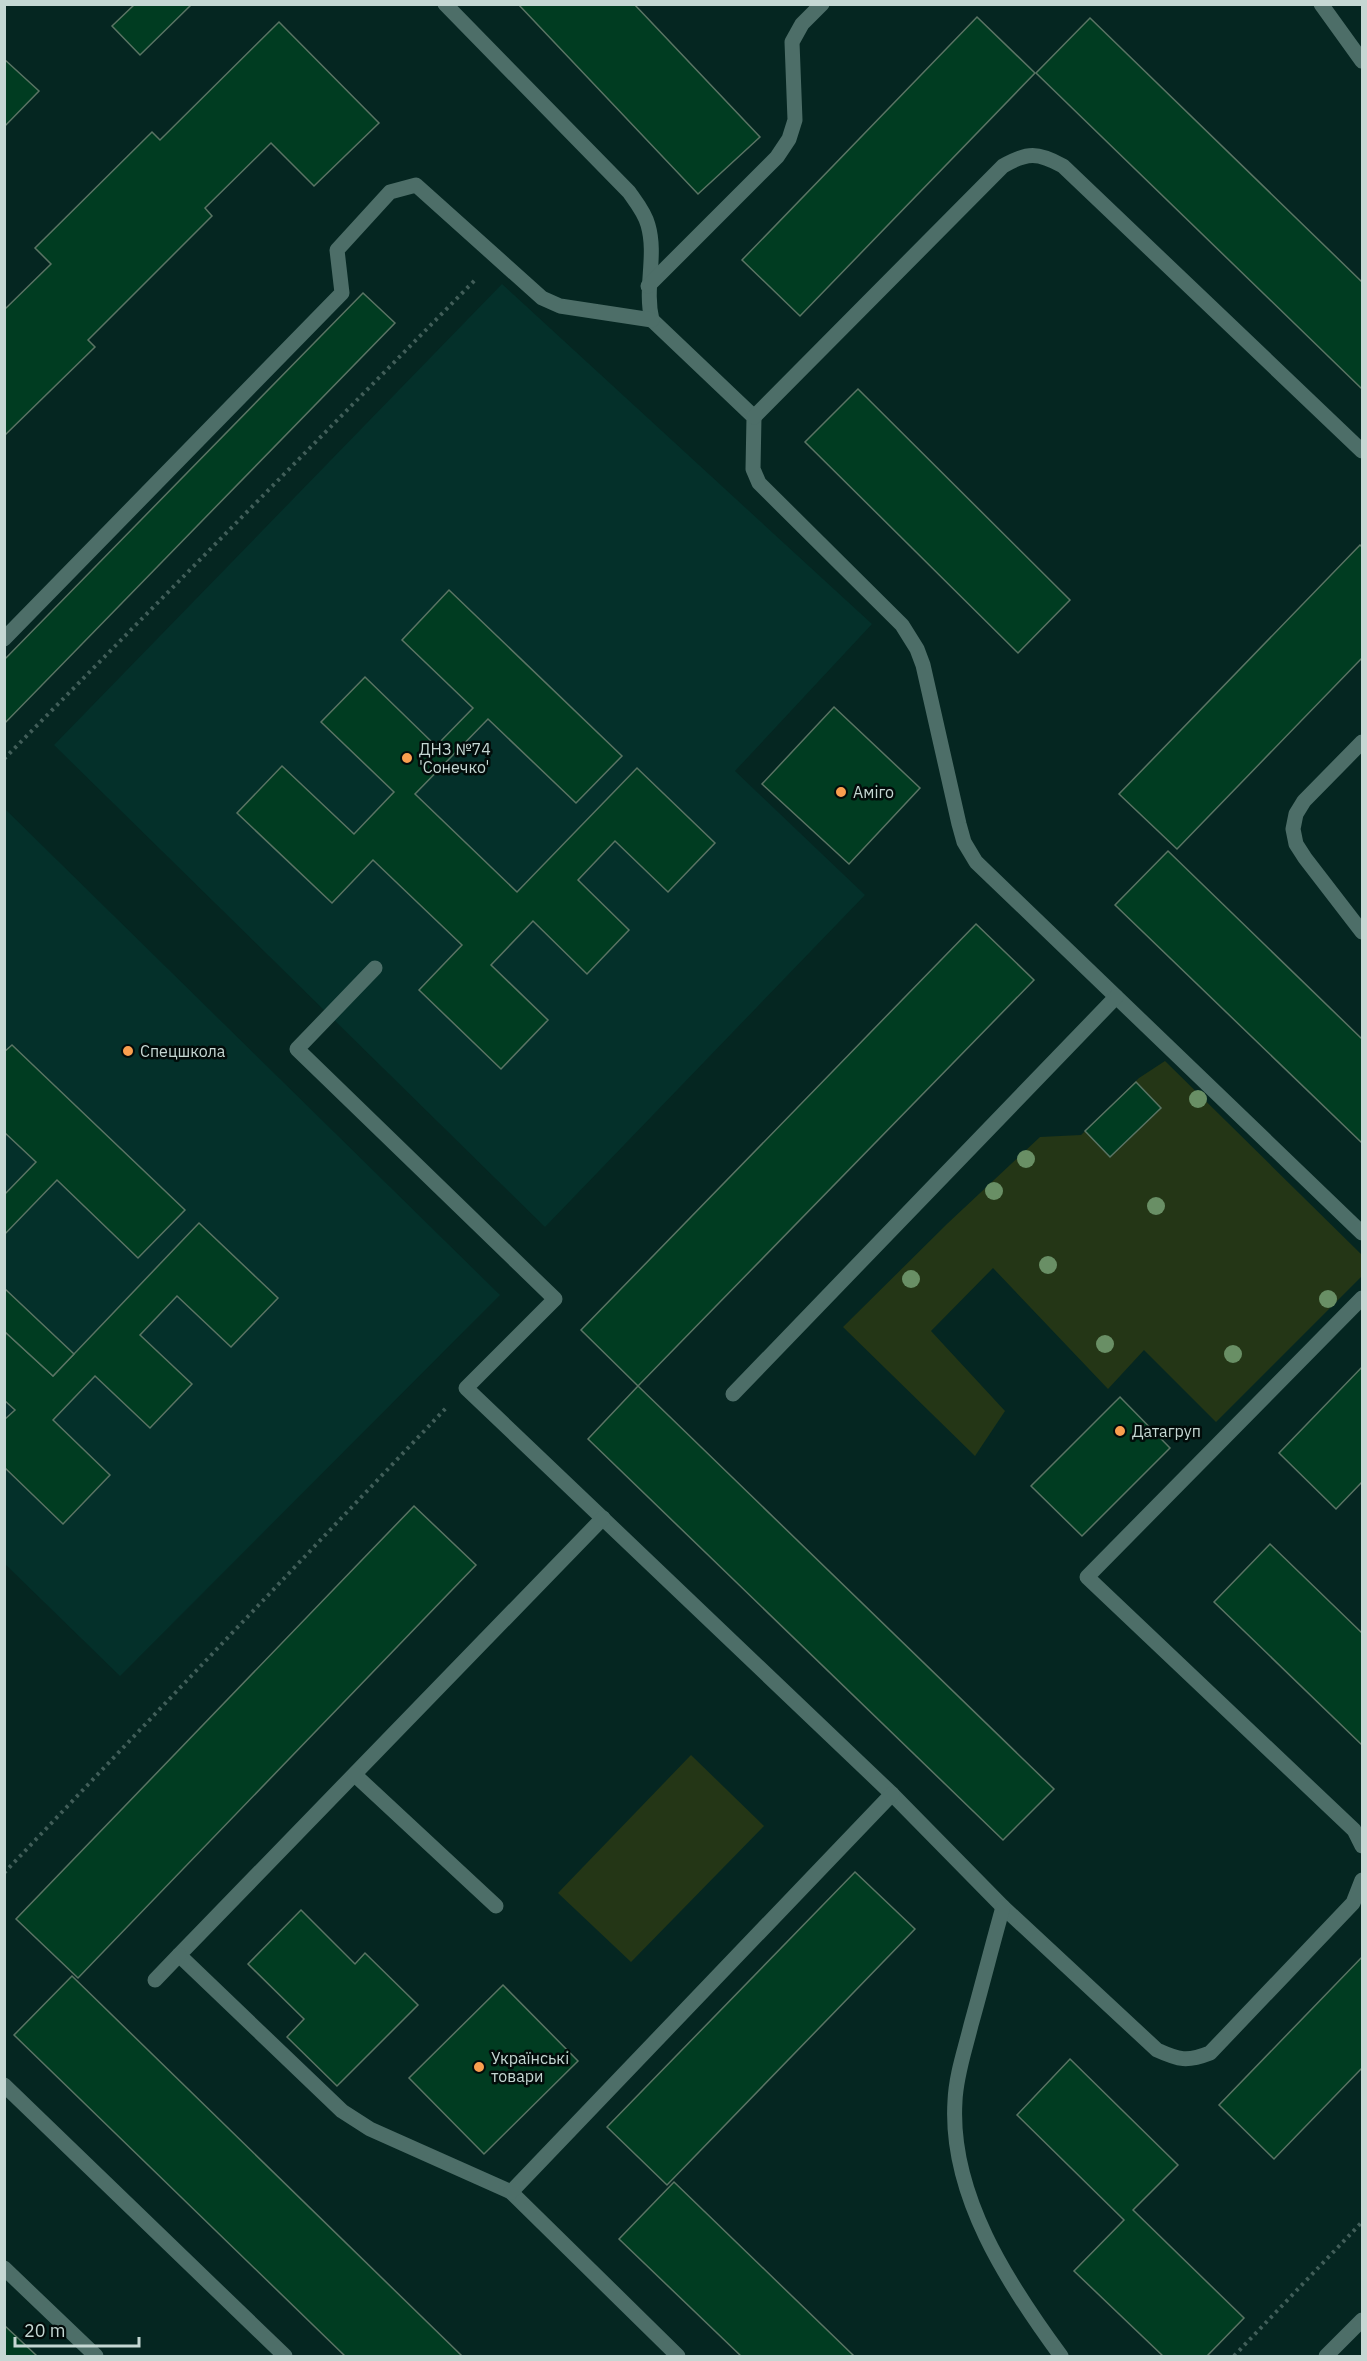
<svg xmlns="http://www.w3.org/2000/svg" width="1367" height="2361" viewBox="0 0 1367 2361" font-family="'IBM Plex Sans',sans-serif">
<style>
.built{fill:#04302a}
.green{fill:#243616}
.building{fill:#003c21;stroke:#5a7464;stroke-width:1.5}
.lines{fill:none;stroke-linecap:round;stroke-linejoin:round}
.path{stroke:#415e59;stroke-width:4;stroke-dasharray:3 4.5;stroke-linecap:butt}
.lane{stroke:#4d6e68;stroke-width:15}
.secondary{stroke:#4d6e68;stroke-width:15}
.tree{fill:#698f65}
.poi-dot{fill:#fa9f4f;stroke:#020c0a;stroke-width:2}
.labels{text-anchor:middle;stroke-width:5;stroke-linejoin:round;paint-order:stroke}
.poi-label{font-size:16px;fill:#c5d7d3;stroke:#020c0a;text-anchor:start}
</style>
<rect width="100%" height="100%" fill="#052621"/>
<g class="built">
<path d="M 502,284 L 872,624 L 735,771 L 865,895 L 545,1227 L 54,745 Z"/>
<path d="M 4,808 L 500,1295 L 120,1676 L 5,1564 Z"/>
</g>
<g class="green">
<path d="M 1165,1061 L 1362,1255 L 1362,1276 L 1216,1422 L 1144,1350 L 1108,1389 L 993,1268 L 931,1331 L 1005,1411 L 975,1456 L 843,1327 L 948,1223 L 1040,1137 L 1081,1135 L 1139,1078 Z"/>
<path d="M 691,1755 L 764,1826 L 631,1962 L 558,1893 Z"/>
</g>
<g class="building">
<path d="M 135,4 L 192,4 L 140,55 L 112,26 Z"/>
<path d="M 518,4 L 634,4 L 760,137 L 698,194 Z"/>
<path d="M 977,17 L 1035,73 L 800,316 L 742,260 Z"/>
<path d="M 1090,18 L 1362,282 L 1362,389 L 1036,73 Z"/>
<path d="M 279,22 L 379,123 L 314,186 L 271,143 L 205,208 L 212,216 L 88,340 L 95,347 L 4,436 L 4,310 L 51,264 L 35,248 L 152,132 L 160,140 Z"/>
<path d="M 4,59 L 39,91 L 4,127 Z"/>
<path d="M 363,293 L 395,323 L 4,724 L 4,660 Z"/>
<path d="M 858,389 L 1070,600 L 1018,653 L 805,442 Z"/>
<path d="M 1360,545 L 1362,547 L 1362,658 L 1177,849 L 1119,794 Z"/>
<path d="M 449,590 L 622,756 L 576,803 L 488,719 L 415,794 L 517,892 L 637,768 L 715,843 L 668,892 L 615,841 L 578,880 L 629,930 L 587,974 L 533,921 L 491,965 L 548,1020 L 501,1069 L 419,990 L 462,945 L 373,860 L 332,903 L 237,813 L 282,766 L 354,834 L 394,792 L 321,722 L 365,677 L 436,746 L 473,708 L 402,640 Z"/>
<path d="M 834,707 L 920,788 L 849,864 L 762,784 Z"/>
<path d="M 1168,851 L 1362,1039 L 1362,1143 L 1115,905 Z"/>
<path d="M 976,924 L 1034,980 L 638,1386 L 581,1330 Z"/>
<path d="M 12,1045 L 185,1210 L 138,1258 L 57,1180 L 4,1235 L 4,1195 L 36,1162 L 4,1132 L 4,1052 Z"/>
<path d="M 1136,1082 L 1161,1108 L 1110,1157 L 1085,1131 Z"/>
<path d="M 199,1223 L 278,1298 L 231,1347 L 177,1296 L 140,1335 L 192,1384 L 150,1428 L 95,1376 L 53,1420 L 110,1475 L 63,1524 L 4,1467 L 4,1420 L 15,1410 L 4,1400 L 4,1331 L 53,1376 Z"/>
<path d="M 4,1288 L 74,1354 L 53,1376 L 4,1331 Z"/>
<path d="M 1362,1367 L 1362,1482 L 1336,1509 L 1279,1453 Z"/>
<path d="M 638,1386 L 1054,1789 L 1003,1840 L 588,1439 Z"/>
<path d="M 1120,1397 L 1170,1448 L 1082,1536 L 1031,1486 Z"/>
<path d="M 414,1506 L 476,1565 L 78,1978 L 16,1919 Z"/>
<path d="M 1270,1544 L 1362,1633 L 1362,1745 L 1214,1602 Z"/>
<path d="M 855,1872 L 915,1929 L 667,2185 L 607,2127 Z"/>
<path d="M 301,1910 L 355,1964 L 365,1953 L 418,2005 L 337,2086 L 287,2037 L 304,2019 L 248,1964 Z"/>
<path d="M 1362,1957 L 1362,2068 L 1274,2159 L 1219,2105 Z"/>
<path d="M 72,1976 L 462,2356 L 345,2356 L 14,2035 Z"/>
<path d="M 503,1985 L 578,2061 L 484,2154 L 409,2078 Z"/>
<path d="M 1070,2059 L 1178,2165 L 1133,2210 L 1244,2318 L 1207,2356 L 1163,2356 L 1074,2271 L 1124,2220 L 1017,2115 Z"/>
<path d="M 674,2182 L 854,2356 L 741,2356 L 619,2239 Z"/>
<path d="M 4,2325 L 37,2356 L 4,2356 Z"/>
</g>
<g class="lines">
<g class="path">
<path d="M 4,759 L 477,278"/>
<path d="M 4,1873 L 446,1408"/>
<path d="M 1234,2356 L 1362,2222"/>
</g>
<g class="lane">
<path d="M 445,4 L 629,192 C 636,202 645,213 648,225 C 657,256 644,288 652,320 L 754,417 L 753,469 L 759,483 L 902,625 L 917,649 L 923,665 L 959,824 L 964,842 L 976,862 L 1362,1233"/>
<path d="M 648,286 L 777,157 L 789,139 L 795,120 L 792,42 L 802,24 L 822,4"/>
<path d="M 754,417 L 1003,166 C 1027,152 1038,152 1063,166 L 1362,451"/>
<path d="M 4,639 L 342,293 L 337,250 L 390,192 L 416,185 L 542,298 L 560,306 L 652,320"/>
<path d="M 1362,742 L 1304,801 L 1296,814 L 1293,829 L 1296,844 L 1305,858 L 1362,932"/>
<path d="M 375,968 L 297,1049 L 555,1299 L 466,1388 L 892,1794 L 1003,1907 L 1157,2050 C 1179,2060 1187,2062 1210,2053 L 1353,1903 L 1362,1880"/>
<path d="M 1362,1298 L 1087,1577 L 1354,1830 L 1362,1846"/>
<path d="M 733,1394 L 1116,997"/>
<path d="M 603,1518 L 179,1955 L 342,2111 L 370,2129 L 511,2192 L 678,2356"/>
<path d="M 355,1775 L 496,1906"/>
<path d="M 1003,1907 C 992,1946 982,1986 971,2025 C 965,2050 956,2075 955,2101 C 949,2194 1008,2284 1061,2356"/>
<path d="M 155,1980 L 179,1955"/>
<path d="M 4,2085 L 285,2356"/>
<path d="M 511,2192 L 892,1794"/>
<path d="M 4,2268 L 96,2356"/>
</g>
<g class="secondary">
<path d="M 1321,4 L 1362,61"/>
<path d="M 1326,2356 L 1362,2320"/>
</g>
</g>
<g class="tree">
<circle cx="1198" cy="1099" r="9"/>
<circle cx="1026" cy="1159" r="9"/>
<circle cx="994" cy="1191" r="9"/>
<circle cx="1156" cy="1206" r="9"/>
<circle cx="1048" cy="1265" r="9"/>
<circle cx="911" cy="1279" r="9"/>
<circle cx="1328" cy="1299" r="9"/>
<circle cx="1105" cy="1344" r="9"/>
<circle cx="1233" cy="1354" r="9"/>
</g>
<g class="poi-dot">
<circle cx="407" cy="758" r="6"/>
<circle cx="841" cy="792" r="6"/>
<circle cx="128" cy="1051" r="6"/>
<circle cx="1120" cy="1431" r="6"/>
<circle cx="479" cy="2067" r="6"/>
</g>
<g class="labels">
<g class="poi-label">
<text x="419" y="755">ДНЗ №74<tspan x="419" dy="18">'Сонечко'</tspan></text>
<text x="853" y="798">Аміго</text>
<text x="140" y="1057">Спецшкола</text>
<text x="1132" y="1437">Датагруп</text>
<text x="491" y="2064">Українські<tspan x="491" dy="18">товари</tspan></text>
</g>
</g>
<rect width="1367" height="2361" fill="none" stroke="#c5d7d3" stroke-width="12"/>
<path d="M15 2337v9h124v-9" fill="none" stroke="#c5d7d3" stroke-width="3"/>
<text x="24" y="2337" font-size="18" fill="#c5d7d3" stroke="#020c0a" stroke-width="4.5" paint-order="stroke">20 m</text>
</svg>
